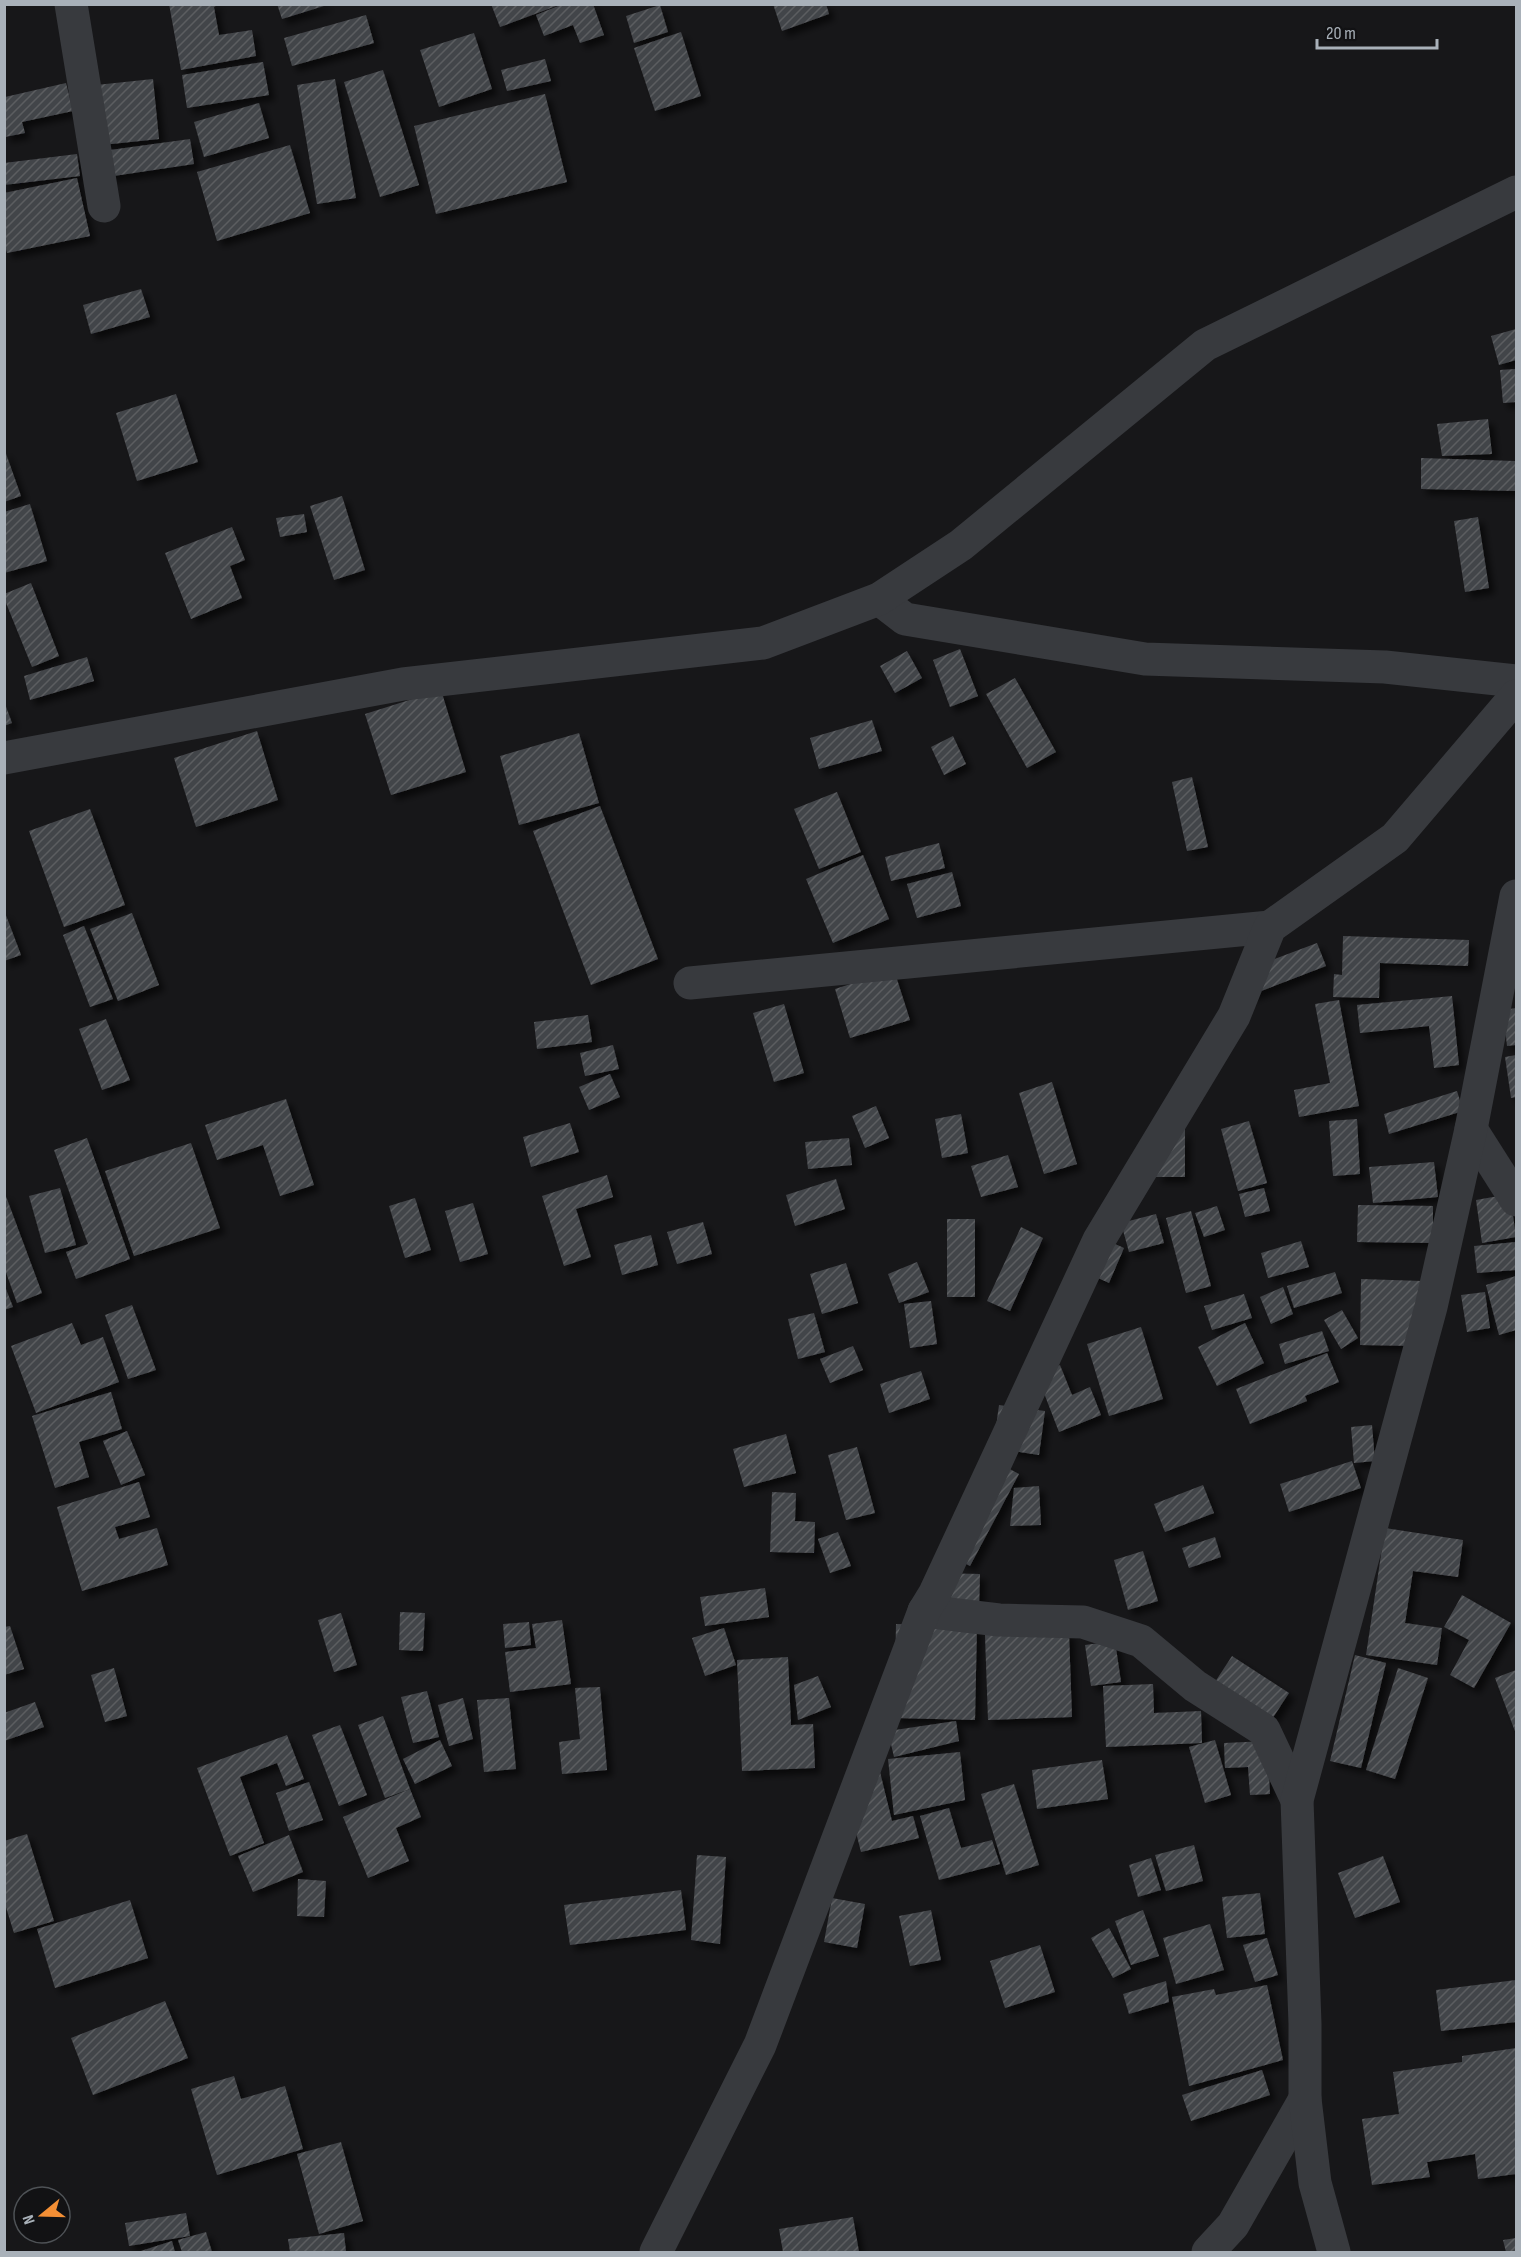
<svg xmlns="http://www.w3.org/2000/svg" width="1521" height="2257" viewBox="0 0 1521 2257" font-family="'Sofia Sans Condensed',sans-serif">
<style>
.building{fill:url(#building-hatch);filter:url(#shadow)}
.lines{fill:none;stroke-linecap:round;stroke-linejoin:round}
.minor{stroke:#383a3e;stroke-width:33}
</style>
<defs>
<pattern id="building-hatch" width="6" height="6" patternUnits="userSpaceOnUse" patternTransform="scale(1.5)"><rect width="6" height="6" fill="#434549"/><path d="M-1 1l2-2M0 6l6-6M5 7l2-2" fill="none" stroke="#5b5d61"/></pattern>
<filter id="shadow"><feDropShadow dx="5.5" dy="5.5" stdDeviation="3" flood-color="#0009"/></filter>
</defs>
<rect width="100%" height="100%" fill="#171719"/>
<g class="building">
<path d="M 169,4 L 219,4 L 214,7 L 219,35 L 252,30 L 256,56 L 181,70 Z"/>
<path d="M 277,4 L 327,4 L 327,5 L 282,19 Z"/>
<path d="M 491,4 L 559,4 L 559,5 L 500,27 Z"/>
<path d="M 563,4 L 593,4 L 604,35 L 580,43 L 573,25 L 544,36 L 536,15 Z"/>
<path d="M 773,4 L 826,4 L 829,14 L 782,31 Z"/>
<path d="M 660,5 L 668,32 L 634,43 L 626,16 Z"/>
<path d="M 366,15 L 374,43 L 292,66 L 284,38 Z"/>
<path d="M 681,32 L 701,96 L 655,111 L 634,48 Z"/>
<path d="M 474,33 L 492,89 L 439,107 L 420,50 Z"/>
<path d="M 545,59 L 551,81 L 507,91 L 501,70 Z"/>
<path d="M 263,62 L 269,95 L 187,108 L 182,75 Z"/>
<path d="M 383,70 L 419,185 L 380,197 L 344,82 Z"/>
<path d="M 153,79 L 159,139 L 102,145 L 96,85 Z"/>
<path d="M 335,79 L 356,198 L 317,204 L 297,85 Z"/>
<path d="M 66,83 L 73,111 L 22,122 L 25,133 L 5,137 L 5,97 Z"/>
<path d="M 545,94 L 567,182 L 436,214 L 414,126 Z"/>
<path d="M 259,103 L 269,138 L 204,157 L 194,122 Z"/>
<path d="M 190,139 L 194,164 L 107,177 L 103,151 Z"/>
<path d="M 290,145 L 310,213 L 217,241 L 197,172 Z"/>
<path d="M 77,154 L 80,176 L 4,185 L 4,163 Z"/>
<path d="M 77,178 L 90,236 L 7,253 L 4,242 L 4,193 Z"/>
<path d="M 141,289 L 150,317 L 91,334 L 83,305 Z"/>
<path d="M 1516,329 L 1516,360 L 1499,365 L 1491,336 Z"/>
<path d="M 1516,369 L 1516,402 L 1503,403 L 1500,370 Z"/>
<path d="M 176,394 L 198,462 L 137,481 L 116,413 Z"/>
<path d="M 1488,419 L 1492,454 L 1442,456 L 1437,424 Z"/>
<path d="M 4,448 L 21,496 L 4,502 Z"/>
<path d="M 1421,458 L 1515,461 L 1515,491 L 1421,489 Z"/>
<path d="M 342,496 L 365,570 L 334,580 L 310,506 Z"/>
<path d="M 30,504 L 47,561 L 4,573 L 4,512 Z"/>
<path d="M 304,514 L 307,532 L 280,537 L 276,518 Z"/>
<path d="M 1478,517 L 1489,588 L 1465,592 L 1454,521 Z"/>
<path d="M 232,527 L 245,560 L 230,566 L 242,598 L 191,619 L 165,553 Z"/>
<path d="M 31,583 L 59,656 L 32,667 L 4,598 L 4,594 Z"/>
<path d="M 960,649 L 978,696 L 950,707 L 933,660 Z"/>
<path d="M 907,651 L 922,678 L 895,693 L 880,666 Z"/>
<path d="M 87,657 L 94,681 L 30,700 L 24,676 Z"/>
<path d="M 1015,678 L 1056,752 L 1027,768 L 986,694 Z"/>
<path d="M 441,690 L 466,772 L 391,795 L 365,714 Z"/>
<path d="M 4,701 L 12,723 L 4,726 Z"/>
<path d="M 872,720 L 882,751 L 819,769 L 810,738 Z"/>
<path d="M 257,731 L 278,800 L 196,827 L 174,758 Z"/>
<path d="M 579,733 L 599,803 L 519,825 L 500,756 Z"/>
<path d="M 953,736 L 966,764 L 944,775 L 931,747 Z"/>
<path d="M 1192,777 L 1208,847 L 1187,851 L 1172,782 Z"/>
<path d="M 837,792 L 861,852 L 819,869 L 794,809 Z"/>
<path d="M 600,806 L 658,959 L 591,985 L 533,831 Z"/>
<path d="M 90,809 L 125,905 L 64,927 L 29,831 Z"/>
<path d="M 939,843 L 945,868 L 891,881 L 885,857 Z"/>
<path d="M 863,855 L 889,919 L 833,943 L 806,879 Z"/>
<path d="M 952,872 L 961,906 L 917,918 L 907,884 Z"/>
<path d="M 4,910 L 21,955 L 4,961 Z"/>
<path d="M 132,913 L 159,985 L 118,1001 L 90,929 Z"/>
<path d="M 84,926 L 113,999 L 90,1007 L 63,935 Z"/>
<path d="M 1343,936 L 1469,940 L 1468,966 L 1380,963 L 1379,998 L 1333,997 L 1334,974 L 1342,975 Z"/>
<path d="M 1317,943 L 1326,966 L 1243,998 L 1235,974 Z"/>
<path d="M 894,970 L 910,1020 L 850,1038 L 835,989 Z"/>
<path d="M 1452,996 L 1459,1065 L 1434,1068 L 1429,1026 L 1360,1033 L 1357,1005 Z"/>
<path d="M 1339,1000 L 1359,1106 L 1299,1117 L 1294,1090 L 1330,1083 L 1315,1004 Z"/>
<path d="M 784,1004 L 804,1073 L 774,1082 L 753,1013 Z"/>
<path d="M 1516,1008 L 1516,1045 L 1507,1046 L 1503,1010 Z"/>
<path d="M 588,1015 L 592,1042 L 537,1049 L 534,1022 Z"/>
<path d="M 106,1019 L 130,1080 L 102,1090 L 79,1029 Z"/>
<path d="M 613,1045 L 619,1069 L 585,1076 L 580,1053 Z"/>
<path d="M 1516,1055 L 1516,1097 L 1511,1098 L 1505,1057 Z"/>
<path d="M 610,1074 L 620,1097 L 589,1110 L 579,1087 Z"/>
<path d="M 1052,1082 L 1077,1164 L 1044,1174 L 1019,1093 Z"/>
<path d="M 1457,1091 L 1463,1111 L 1389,1134 L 1384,1114 Z"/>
<path d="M 286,1099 L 314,1185 L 280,1196 L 263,1145 L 217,1160 L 205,1125 Z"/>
<path d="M 876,1106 L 889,1138 L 865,1148 L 852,1116 Z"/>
<path d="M 961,1114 L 968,1153 L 942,1158 L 935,1119 Z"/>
<path d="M 1357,1119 L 1360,1174 L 1333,1176 L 1329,1121 Z"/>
<path d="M 1249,1121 L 1267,1183 L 1238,1191 L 1221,1129 Z"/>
<path d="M 570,1123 L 579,1152 L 531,1167 L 523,1137 Z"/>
<path d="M 1185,1126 L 1185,1177 L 1155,1177 Z"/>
<path d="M 87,1138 L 130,1259 L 76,1279 L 66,1252 L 88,1244 L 54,1150 Z"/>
<path d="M 849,1138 L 852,1165 L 808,1169 L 805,1142 Z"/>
<path d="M 191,1143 L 220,1228 L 134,1256 L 105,1171 Z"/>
<path d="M 1008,1155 L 1018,1187 L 981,1197 L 971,1166 Z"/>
<path d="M 1434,1162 L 1438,1197 L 1373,1203 L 1369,1167 Z"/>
<path d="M 607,1175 L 613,1197 L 576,1209 L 591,1257 L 564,1266 L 542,1196 Z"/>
<path d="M 836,1179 L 845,1209 L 795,1226 L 786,1195 Z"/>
<path d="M 60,1188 L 76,1245 L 45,1253 L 29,1196 Z"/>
<path d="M 1264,1188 L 1270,1211 L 1245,1217 L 1239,1194 Z"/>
<path d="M 4,1191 L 42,1293 L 17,1303 L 4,1267 Z"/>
<path d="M 1510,1194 L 1516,1237 L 1482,1243 L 1476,1200 Z"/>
<path d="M 415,1198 L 431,1250 L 405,1258 L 389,1206 Z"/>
<path d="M 473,1203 L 488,1254 L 460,1262 L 445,1211 Z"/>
<path d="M 1358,1205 L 1433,1206 L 1433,1243 L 1357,1242 Z"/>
<path d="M 1217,1206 L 1225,1230 L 1204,1237 L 1195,1213 Z"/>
<path d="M 1191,1211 L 1211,1286 L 1186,1293 L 1166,1218 Z"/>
<path d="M 1156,1214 L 1164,1243 L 1129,1252 L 1121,1223 Z"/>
<rect x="947" y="1219" width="28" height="78"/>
<path d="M 703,1222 L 712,1254 L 677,1264 L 667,1232 Z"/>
<path d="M 1021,1227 L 1043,1238 L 1010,1311 L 987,1301 Z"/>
<path d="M 651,1235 L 658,1265 L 622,1275 L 614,1245 Z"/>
<path d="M 1102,1238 L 1124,1248 L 1109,1283 L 1087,1273 Z"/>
<path d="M 1301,1241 L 1309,1267 L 1268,1278 L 1261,1253 Z"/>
<path d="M 1516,1242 L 1516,1270 L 1477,1273 L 1474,1246 Z"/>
<path d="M 917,1262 L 929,1292 L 899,1303 L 888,1274 Z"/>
<path d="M 846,1263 L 858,1303 L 822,1314 L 810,1274 Z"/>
<path d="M 1335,1272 L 1342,1293 L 1294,1308 L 1287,1286 Z"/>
<path d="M 1516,1276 L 1516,1330 L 1499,1335 L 1486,1285 Z"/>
<path d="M 1361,1279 L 1423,1281 L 1415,1346 L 1360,1345 Z"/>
<path d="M 4,1284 L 13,1307 L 4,1310 Z"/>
<path d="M 1283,1287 L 1293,1314 L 1271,1324 L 1260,1297 Z"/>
<path d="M 1485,1292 L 1490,1328 L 1467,1332 L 1461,1295 Z"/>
<path d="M 1244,1294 L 1252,1318 L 1212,1330 L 1204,1306 Z"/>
<path d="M 931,1301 L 937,1344 L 910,1348 L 904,1304 Z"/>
<path d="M 132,1305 L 156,1370 L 128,1379 L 105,1315 Z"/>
<path d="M 1342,1310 L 1358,1338 L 1341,1349 L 1324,1320 Z"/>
<path d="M 814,1313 L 825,1352 L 798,1359 L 788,1319 Z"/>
<path d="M 72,1323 L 81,1345 L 103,1337 L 119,1382 L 36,1413 L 11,1346 Z"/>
<path d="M 1245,1323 L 1264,1363 L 1217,1386 L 1198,1347 Z"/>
<path d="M 1141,1327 L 1163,1399 L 1109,1416 L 1087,1344 Z"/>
<path d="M 1322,1331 L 1329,1351 L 1285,1364 L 1279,1344 Z"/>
<path d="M 853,1346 L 863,1370 L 830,1383 L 820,1359 Z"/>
<path d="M 1327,1353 L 1339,1382 L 1305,1396 L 1307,1401 L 1250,1424 L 1236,1389 Z"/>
<path d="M 1060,1365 L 1072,1395 L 1090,1387 L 1101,1415 L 1059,1432 L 1037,1375 Z"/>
<path d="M 921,1371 L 930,1399 L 889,1413 L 880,1384 Z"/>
<path d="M 111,1392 L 122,1429 L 79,1442 L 89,1477 L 55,1488 L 32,1416 Z"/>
<path d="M 999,1405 L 1045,1411 L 1039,1455 L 993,1448 Z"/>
<path d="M 1372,1425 L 1375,1461 L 1354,1463 L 1351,1427 Z"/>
<path d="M 127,1431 L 145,1475 L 121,1485 L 103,1441 Z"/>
<path d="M 786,1434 L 796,1473 L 744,1487 L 733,1449 Z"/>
<path d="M 857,1447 L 875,1513 L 846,1520 L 828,1455 Z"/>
<path d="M 991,1459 L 1019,1474 L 970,1566 L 942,1551 Z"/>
<path d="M 1352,1461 L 1361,1488 L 1289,1512 L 1280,1484 Z"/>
<path d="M 139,1482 L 150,1517 L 115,1527 L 119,1539 L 157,1528 L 168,1565 L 82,1591 L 57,1507 Z"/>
<path d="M 1203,1485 L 1214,1513 L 1165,1532 L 1154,1504 Z"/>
<path d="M 1039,1486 L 1041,1525 L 1010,1526 L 1014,1488 Z"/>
<path d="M 772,1492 L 796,1493 L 795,1521 L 815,1522 L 814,1553 L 770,1552 Z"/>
<path d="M 1385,1528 L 1463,1540 L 1458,1577 L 1413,1571 L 1405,1623 L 1442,1628 L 1437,1665 L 1366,1655 Z"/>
<path d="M 838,1532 L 851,1566 L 830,1573 L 818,1539 Z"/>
<path d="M 1215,1537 L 1221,1557 L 1189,1568 L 1182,1548 Z"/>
<path d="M 1143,1551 L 1158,1601 L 1128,1610 L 1114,1560 Z"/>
<path d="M 933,1573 L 980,1574 L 979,1608 L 932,1605 Z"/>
<path d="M 765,1588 L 769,1617 L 705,1626 L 700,1597 Z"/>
<path d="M 1462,1595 L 1511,1623 L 1474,1688 L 1450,1675 L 1469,1640 L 1444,1627 Z"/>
<path d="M 400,1612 L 425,1613 L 423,1651 L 399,1650 Z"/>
<path d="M 341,1613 L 357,1665 L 334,1672 L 318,1620 Z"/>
<path d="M 562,1620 L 571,1684 L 510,1692 L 505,1652 L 536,1648 L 532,1624 Z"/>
<path d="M 529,1622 L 531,1645 L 505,1648 L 503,1624 Z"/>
<path d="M 896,1624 L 977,1626 L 975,1720 L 894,1718 Z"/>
<path d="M 10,1626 L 24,1669 L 4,1675 L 4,1627 Z"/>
<path d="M 724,1628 L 736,1665 L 705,1676 L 692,1638 Z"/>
<path d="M 1069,1632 L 1072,1717 L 988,1720 L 985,1635 Z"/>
<path d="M 1115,1641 L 1121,1682 L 1091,1686 L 1085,1645 Z"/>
<path d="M 1355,1655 L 1386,1663 L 1361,1768 L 1330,1761 Z"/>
<path d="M 1232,1656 L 1289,1693 L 1272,1719 L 1215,1682 Z"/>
<path d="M 788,1657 L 791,1725 L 813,1724 L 815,1768 L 742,1771 L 737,1660 Z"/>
<path d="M 114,1668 L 127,1716 L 105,1722 L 91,1675 Z"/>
<path d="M 1398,1668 L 1428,1678 L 1395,1779 L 1366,1770 Z"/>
<path d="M 1516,1670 L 1516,1734 L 1495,1678 Z"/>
<path d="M 818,1676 L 831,1707 L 798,1720 L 794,1685 Z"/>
<path d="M 1153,1684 L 1154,1713 L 1201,1711 L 1202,1743 L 1106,1747 L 1103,1686 Z"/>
<path d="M 600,1687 L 607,1770 L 562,1774 L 559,1742 L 580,1739 L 575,1688 Z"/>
<path d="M 427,1691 L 439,1737 L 413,1743 L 401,1697 Z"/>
<path d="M 463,1698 L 473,1739 L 449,1746 L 438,1705 Z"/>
<path d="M 509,1698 L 516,1769 L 484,1772 L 477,1700 Z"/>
<path d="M 35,1702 L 44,1727 L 4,1741 L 4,1713 Z"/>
<path d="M 383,1716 L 410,1789 L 385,1798 L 358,1725 Z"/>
<path d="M 956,1721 L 959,1741 L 894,1757 L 888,1731 Z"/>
<path d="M 340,1725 L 367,1795 L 339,1806 L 312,1735 Z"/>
<path d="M 287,1735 L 304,1779 L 286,1786 L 277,1763 L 240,1777 L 264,1843 L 230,1856 L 197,1768 Z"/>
<path d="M 440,1740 L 452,1766 L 415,1784 L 403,1759 Z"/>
<path d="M 1215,1740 L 1231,1795 L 1205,1803 L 1189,1747 Z"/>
<path d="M 1267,1741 L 1270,1794 L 1250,1795 L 1248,1767 L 1225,1768 L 1224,1743 Z"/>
<path d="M 960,1752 L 965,1800 L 894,1815 L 888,1759 Z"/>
<path d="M 1102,1760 L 1108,1799 L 1037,1809 L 1032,1770 Z"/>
<path d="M 880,1772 L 892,1821 L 913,1816 L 919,1838 L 861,1852 L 843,1781 Z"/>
<path d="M 309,1782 L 323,1820 L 289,1831 L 276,1793 Z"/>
<path d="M 1014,1784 L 1039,1865 L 1006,1875 L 981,1794 Z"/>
<path d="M 410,1789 L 421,1817 L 396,1828 L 409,1861 L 368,1878 L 343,1817 Z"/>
<path d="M 949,1808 L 961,1848 L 992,1840 L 1000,1864 L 939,1880 L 920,1816 Z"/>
<path d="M 27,1834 L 54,1921 L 14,1933 L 4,1901 L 4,1841 Z"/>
<path d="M 289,1835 L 303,1872 L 253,1892 L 238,1856 Z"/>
<path d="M 1194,1845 L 1203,1881 L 1166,1891 L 1155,1855 Z"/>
<path d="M 697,1855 L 726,1857 L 720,1944 L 691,1940 Z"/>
<path d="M 1383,1856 L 1400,1902 L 1355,1918 L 1338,1873 Z"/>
<path d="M 1151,1858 L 1161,1890 L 1138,1897 L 1129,1865 Z"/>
<path d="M 298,1879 L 326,1881 L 324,1917 L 297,1916 Z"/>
<path d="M 681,1890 L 686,1930 L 570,1945 L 564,1905 Z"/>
<path d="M 1260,1893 L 1265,1934 L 1227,1938 L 1222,1897 Z"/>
<path d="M 832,1898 L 865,1904 L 857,1948 L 824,1942 Z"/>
<path d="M 130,1900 L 148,1958 L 55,1988 L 37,1929 Z"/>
<path d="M 931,1910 L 941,1960 L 910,1966 L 899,1916 Z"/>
<path d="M 1143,1910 L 1159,1956 L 1131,1965 L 1115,1921 Z"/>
<path d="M 1210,1924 L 1224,1970 L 1176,1984 L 1163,1938 Z"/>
<path d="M 1109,1928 L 1131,1969 L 1113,1978 L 1091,1938 Z"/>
<path d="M 1267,1938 L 1278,1975 L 1255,1982 L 1243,1945 Z"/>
<path d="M 1040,1945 L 1055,1992 L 1005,2008 L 990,1961 Z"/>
<path d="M 1516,1980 L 1516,2022 L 1441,2031 L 1436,1990 Z"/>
<path d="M 1166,1981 L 1169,2002 L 1129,2014 L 1123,1994 Z"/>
<path d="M 1267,1985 L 1283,2060 L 1189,2086 L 1172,1997 L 1214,1989 L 1216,1995 Z"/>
<path d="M 165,2001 L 188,2058 L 93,2095 L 71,2038 Z"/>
<path d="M 1516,2048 L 1516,2174 L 1478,2179 L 1475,2154 L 1427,2162 L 1430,2177 L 1372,2185 L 1362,2119 L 1399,2114 L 1393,2072 L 1462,2062 L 1462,2056 Z"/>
<path d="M 1262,2070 L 1270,2095 L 1191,2121 L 1182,2095 Z"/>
<path d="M 234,2076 L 241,2099 L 285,2086 L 303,2149 L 217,2175 L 191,2089 Z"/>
<path d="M 341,2142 L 363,2221 L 319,2234 L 297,2154 Z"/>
<path d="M 186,2213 L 190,2236 L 129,2246 L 125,2223 Z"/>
<path d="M 853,2217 L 859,2252 L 783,2252 L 779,2229 Z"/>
<path d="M 206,2232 L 212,2252 L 182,2252 L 178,2240 Z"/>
<path d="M 344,2233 L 346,2252 L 290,2252 L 288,2239 Z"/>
<path d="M 1516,2238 L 1516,2252 L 1506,2252 L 1503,2240 Z"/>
<path d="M 172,2241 L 175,2252 L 138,2252 Z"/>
</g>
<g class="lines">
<g class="minor">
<path d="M 71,4 L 104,206"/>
<path d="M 879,599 L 905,619 L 1145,659 L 1385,667 L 1516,681"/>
<path d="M 4,758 L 403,684 L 763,643 L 879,599 L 961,545 L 1205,345 L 1516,192"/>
<path d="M 690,983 L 1270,927"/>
<path d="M 1471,1129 L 1516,1200"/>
<path d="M 924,1611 L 999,1620 L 1083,1622 L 1141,1641 L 1195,1686 L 1264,1730 L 1297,1800"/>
<path d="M 656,2252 L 760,2045 L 924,1611 L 935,1593 L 1099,1240 L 1234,1016 L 1270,927 L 1395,838 L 1516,696"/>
<path d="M 1208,2252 L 1233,2225 L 1305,2099"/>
<path d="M 1334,2252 L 1315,2183 L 1305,2099 L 1305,2024 L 1297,1800 L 1431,1307 L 1471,1129 L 1516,896"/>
</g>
</g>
<rect width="1521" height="2257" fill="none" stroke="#a9b1b9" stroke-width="12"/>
<g transform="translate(42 2215) rotate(251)"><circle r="28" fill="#121214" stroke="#4e5256" stroke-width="1.5"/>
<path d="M0-4.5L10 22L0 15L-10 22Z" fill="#f38f35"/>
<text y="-9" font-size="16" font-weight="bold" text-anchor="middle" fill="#a9b1b9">N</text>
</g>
<path d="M1317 39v9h120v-9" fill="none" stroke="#a9b1b9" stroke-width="3"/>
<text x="1326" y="39" font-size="18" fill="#a9b1b9" stroke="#121214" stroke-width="4.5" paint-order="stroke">20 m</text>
</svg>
